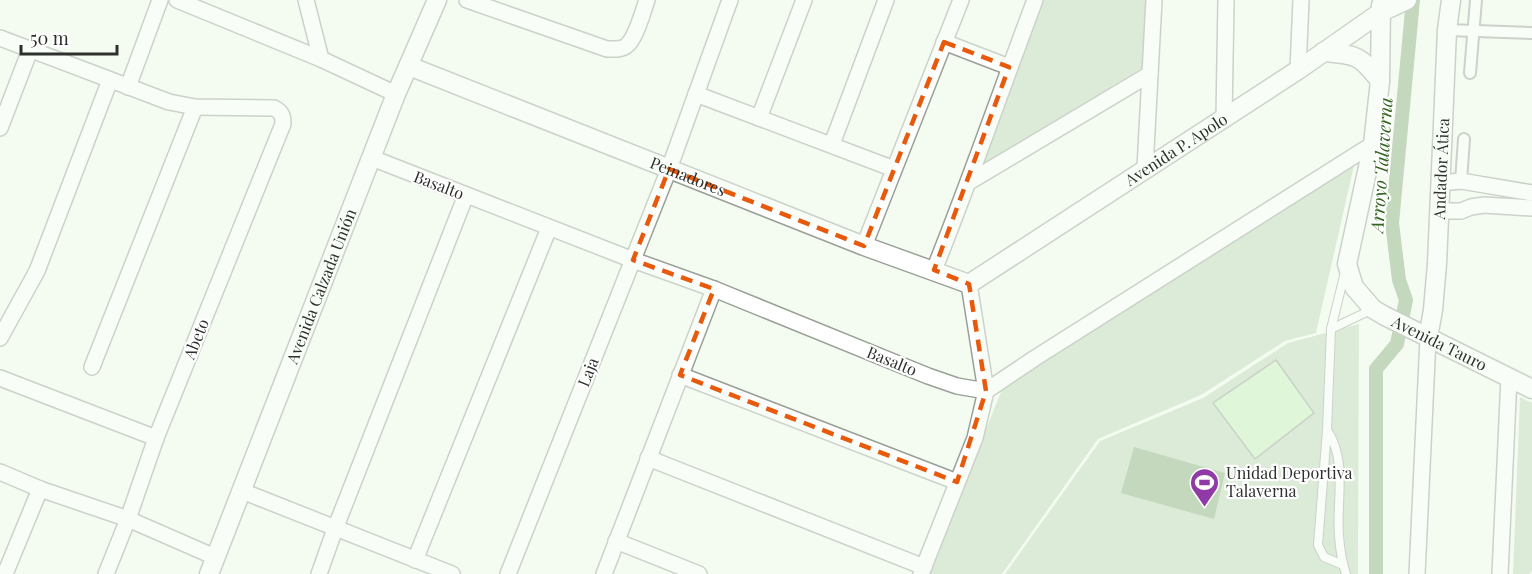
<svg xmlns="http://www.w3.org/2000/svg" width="1532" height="574" viewBox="0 0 1532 574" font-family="'Playfair Display',serif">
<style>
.green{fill:#bfd8b7}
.water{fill:#87ae7b}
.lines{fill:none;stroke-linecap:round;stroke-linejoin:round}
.canal{stroke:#87ae7b;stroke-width:14}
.building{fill:#c6f0b9;stroke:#989f96;stroke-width:1.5}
.service-casing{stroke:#99a097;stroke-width:10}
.pedestrian-casing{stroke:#99a097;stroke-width:14}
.minor-casing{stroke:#99a097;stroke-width:18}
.tertiary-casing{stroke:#99a097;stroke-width:21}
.service{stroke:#fff;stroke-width:8}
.pedestrian{stroke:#fff;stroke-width:10}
.minor{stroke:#fff;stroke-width:15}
.tertiary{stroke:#fff;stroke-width:18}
.marked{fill:none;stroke:#e8590c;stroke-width:4.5;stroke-dasharray:12 8;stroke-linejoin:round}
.labels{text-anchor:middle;stroke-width:4.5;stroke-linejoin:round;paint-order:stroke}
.street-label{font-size:16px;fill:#2d302c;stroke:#fff}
.poi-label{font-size:16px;fill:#2d302c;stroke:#fff;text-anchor:start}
.water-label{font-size:18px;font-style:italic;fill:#31641e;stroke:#fff}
</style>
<rect width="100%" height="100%" fill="#f4fcf2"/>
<g class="green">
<path d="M 1044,0 L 1146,0 L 1142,68 L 979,167 Z"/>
<path d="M 1355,161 L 1316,333 L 1285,341 L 1201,395 L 1098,439 L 1002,574 L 928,574 L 1003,387 Z"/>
<path d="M 1359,324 L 1358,574 L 1005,574 L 1100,441 L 1203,398 L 1288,343 Z"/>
<path d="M 1520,397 L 1532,403 L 1532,571 L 1529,574 L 1513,574 Z"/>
</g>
<path class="water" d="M 1134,447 L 1225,473 L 1214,519 L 1121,493 Z"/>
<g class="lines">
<path class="canal" d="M 1376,574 L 1376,369 L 1397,344 L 1406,300 L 1399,280 L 1392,223 L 1413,0"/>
</g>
<path class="building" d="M 1276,360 L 1314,413 L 1255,459 L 1213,403 Z"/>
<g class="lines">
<defs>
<g id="service">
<path d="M 1331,329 L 1373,309"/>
<path d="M 1327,430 C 1348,461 1336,501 1339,536 C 1340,549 1342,562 1346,574"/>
<path d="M 1343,565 L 1324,557 L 1318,545 L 1327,430 L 1331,329 L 1345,272"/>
</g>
<g id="pedestrian">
<path d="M 1447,30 L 1532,33"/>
<path d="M 1470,73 L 1476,0"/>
<path d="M 1461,181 L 1464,139"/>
</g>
<g id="minor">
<path d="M 177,0 L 321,59 L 396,94"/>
<path d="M 306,0 L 321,59"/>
<path d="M 467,0 L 607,49 C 613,49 621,50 626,46 C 636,39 643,11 647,0"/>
<path d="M 0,38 L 169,102 L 195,107 L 274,108 C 282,112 283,116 283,124 L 156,438 L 128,519 L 106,574"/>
<path d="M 944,42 L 1009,67"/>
<path d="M 1298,70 L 1301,0"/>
<path d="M 128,87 L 160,0"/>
<path d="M 696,94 L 894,169"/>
<path d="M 1224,117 L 1226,0"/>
<path d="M 759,118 L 804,0"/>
<path d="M 0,128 L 30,50"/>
<path d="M 832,144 L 886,0"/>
<path d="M 372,158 L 633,260 L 714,289 L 928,376 L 957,386 L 986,391 L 1035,358 L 1373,144"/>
<path d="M 1145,168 L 1154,0"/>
<path d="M 969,182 L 1150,74"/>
<path d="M 1441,183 L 1461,181 L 1532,193"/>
<path d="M 1439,211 L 1461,211 L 1471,207 L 1484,205 L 1532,208"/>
<path d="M 864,246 L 961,0"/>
<path d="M 934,270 C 970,181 1001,90 1035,0"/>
<path d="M 0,338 L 37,271 L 110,80"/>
<path d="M 92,367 L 195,107"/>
<path d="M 680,375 L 957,482"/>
<path d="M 0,378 L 156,438"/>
<path d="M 648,458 L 924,567"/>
<path d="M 0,472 L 40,489 L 128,519 L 215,557"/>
<path d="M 242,491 L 452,574"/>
<path d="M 616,541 L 699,574"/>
<path d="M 415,560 L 549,228"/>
<path d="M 5,574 L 40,489"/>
<path d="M 319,574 L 335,529 L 466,195"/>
<path d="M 508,574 L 669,169 L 730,0"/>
<path d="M 604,574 L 714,289"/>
<path d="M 921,574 L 975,438 L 986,391 L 969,284"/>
<path d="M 1417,574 L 1428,338"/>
<path d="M 1500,574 L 1509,377"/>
</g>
<g id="tertiary">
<path id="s1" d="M 1381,5 L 1380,81 L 1373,144 L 1347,264 L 1354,287 L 1373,309 L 1385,316 L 1532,389"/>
<path d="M 1323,52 C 1356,55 1359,54 1380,81"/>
<path id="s2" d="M 409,66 L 864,246 L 969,284 L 1298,70 L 1381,12 L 1407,0"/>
<path id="s3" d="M 1428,338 L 1433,310 L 1437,264 L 1447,30 L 1451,0"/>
<path id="s4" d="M 209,574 L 396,94 L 437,0"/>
</g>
</defs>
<use href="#service" class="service-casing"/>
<use href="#pedestrian" class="pedestrian-casing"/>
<use href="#minor" class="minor-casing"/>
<use href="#tertiary" class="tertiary-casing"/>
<use href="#service" class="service"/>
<use href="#pedestrian" class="pedestrian"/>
<use href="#minor" class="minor"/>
<use href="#tertiary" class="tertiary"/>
</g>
<path d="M0 0H1532V574H0ZM 944,42 L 1009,67 L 934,270 L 969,284 L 986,391 L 957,482 L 680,375 L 714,289 L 633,260 L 669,169 L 864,246 Z" fill="#f4fcf2" fill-opacity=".55" fill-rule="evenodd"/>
<path class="marked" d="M 944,42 L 1009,67 L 934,270 L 969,284 L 986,391 L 957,482 L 680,375 L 714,289 L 633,260 L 669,169 L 864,246 Z"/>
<defs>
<symbol id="stadium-pin" viewBox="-11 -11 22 30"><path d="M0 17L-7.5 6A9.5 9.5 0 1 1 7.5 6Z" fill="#903aa7" stroke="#fff"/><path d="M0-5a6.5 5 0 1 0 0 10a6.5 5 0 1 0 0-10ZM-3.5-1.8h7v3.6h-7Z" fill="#fff"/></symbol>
</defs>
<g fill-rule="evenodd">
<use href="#stadium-pin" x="1188" y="466" width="33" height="45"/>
</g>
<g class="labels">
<g class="street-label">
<text dy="6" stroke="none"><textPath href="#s2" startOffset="848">Avenida P. Apolo</textPath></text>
<text dy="6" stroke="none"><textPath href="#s3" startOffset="170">Andador Ática</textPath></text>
<text dy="6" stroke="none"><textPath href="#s2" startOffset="300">Peinadores</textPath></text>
<text transform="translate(439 185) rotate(21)" y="6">Basalto</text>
<text dy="6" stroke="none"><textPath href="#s4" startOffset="309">Avenida Calzada Unión</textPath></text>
<text transform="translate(196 339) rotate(-68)" y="6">Abeto</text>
<text dy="6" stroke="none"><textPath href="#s1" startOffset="390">Avenida Tauro</textPath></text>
<text transform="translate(892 361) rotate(22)" y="6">Basalto</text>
<text transform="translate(588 372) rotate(-68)" y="6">Laja</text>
</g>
<g class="poi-label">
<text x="1226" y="479">Unidad Deportiva<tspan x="1226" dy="18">Talaverna</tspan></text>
</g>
<g class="water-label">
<text transform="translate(1382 165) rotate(-86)" y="6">Arroyo Talaverna</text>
</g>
</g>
<path d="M21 45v9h96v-9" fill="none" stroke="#2d302c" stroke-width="3"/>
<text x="30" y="45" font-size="18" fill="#2d302c" stroke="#ffffff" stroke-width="4.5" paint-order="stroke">50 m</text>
</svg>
